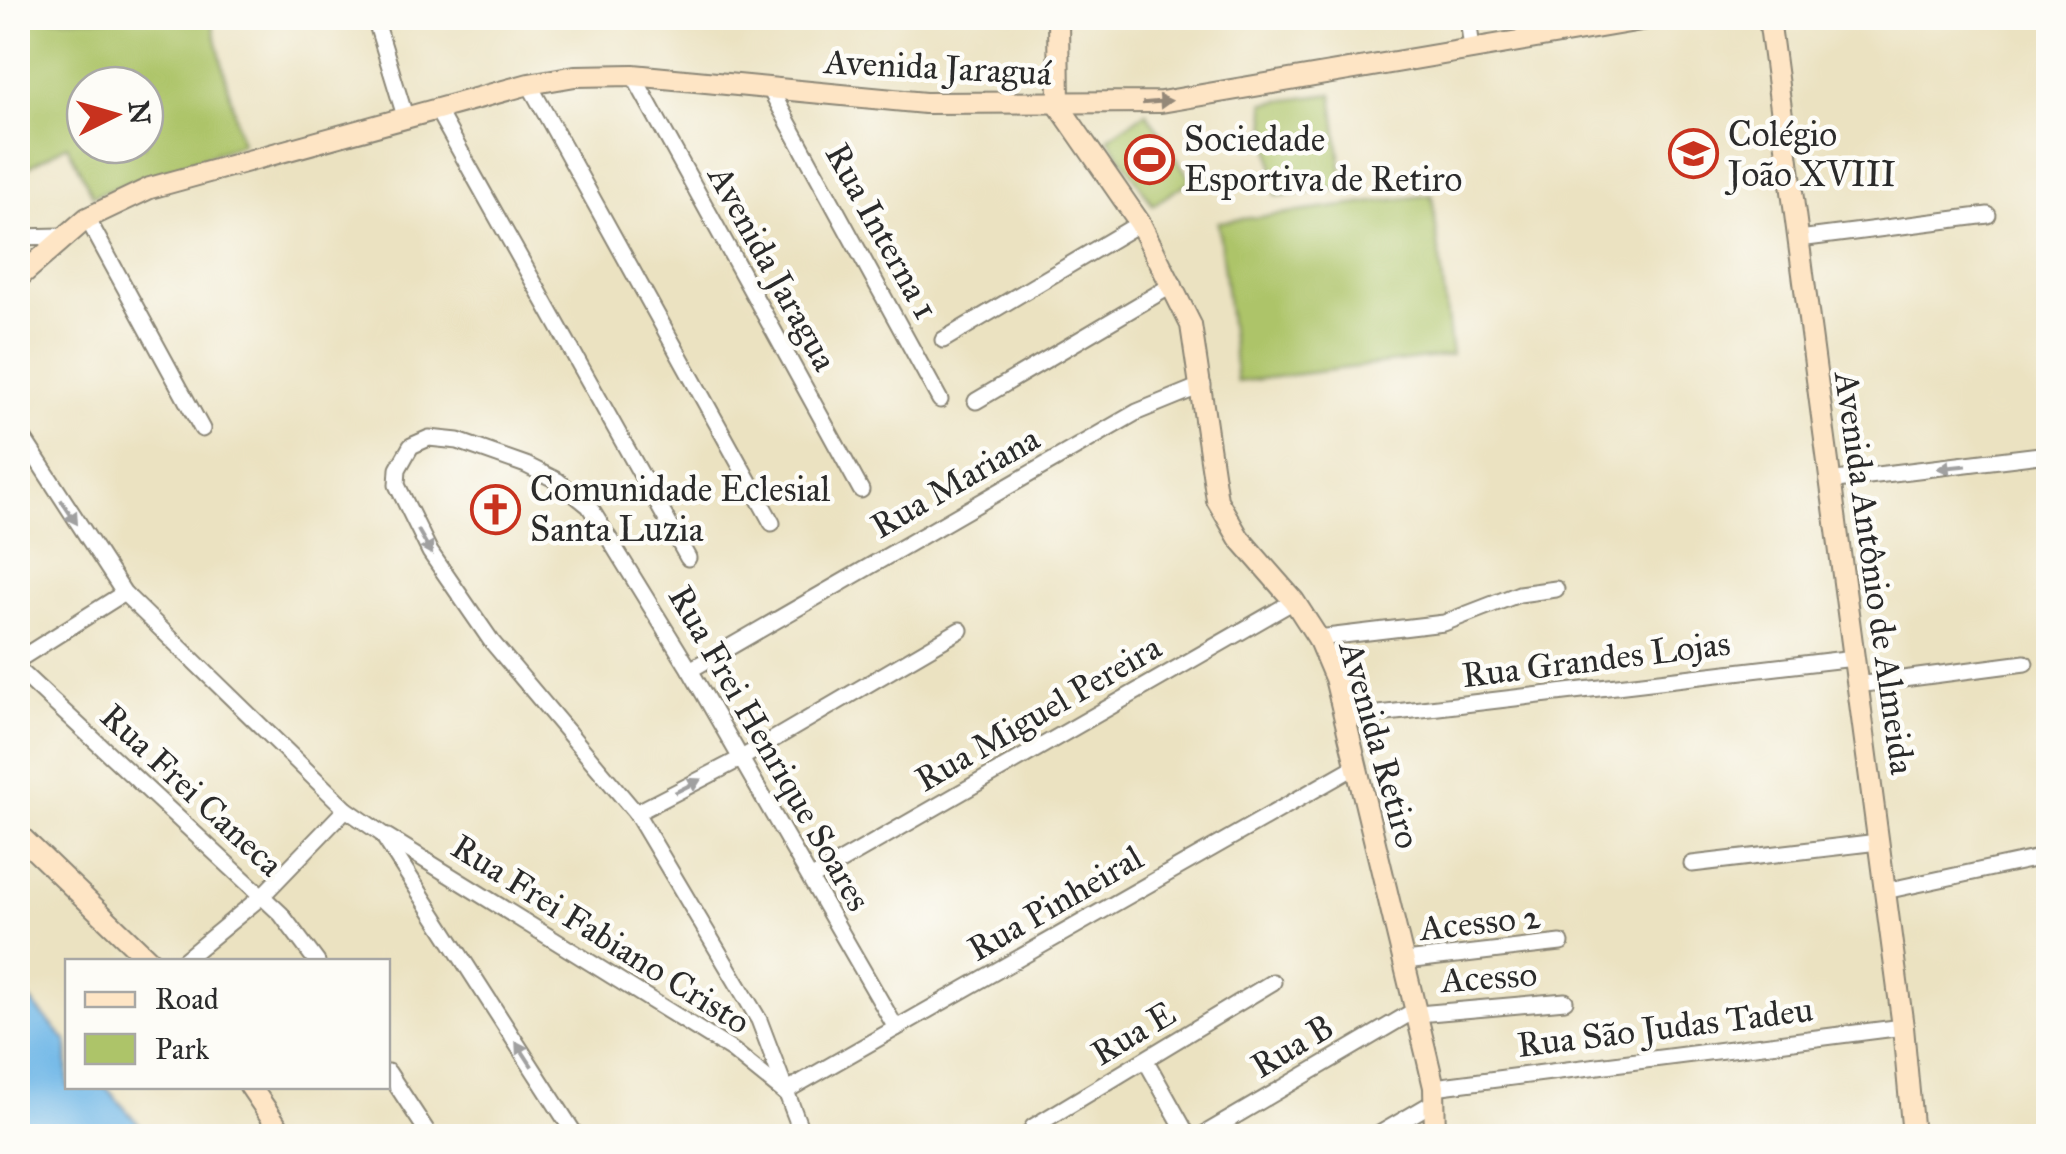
<svg xmlns="http://www.w3.org/2000/svg" width="2066" height="1154" viewBox="0 0 2066 1154" font-family="'IM FELL Great Primer',serif">
<style>
.green{fill:#adc469;stroke:#6c784a;stroke-width:2.5;fill-rule:evenodd}
.water{fill:#70b7e7;stroke:#4e7189;stroke-width:2.5}
.lines{fill:none;stroke-linecap:round;stroke-linejoin:round}
.street-casing{stroke:#8b8676;stroke-width:19}
.secondary-casing{stroke:#8b8676;stroke-width:24}
.street{stroke:#fff;stroke-width:15}
.secondary{stroke:#fee5c5;stroke-width:20}
.oneway{fill:#948878}
.oneway2{fill:#a0a0a0}
.labels{text-anchor:middle;stroke-width:9;stroke-linejoin:round;paint-order:stroke}
.street-label{font-size:35px;fill:#2b2b2b;stroke:#fdfcf7}
.poi-label{font-size:35px;fill:#2b2b2b;stroke:#fdfcf7;text-anchor:start}
</style>
<rect width="100%" height="100%" fill="#fdfcf7"/>
<filter id="ink" filterUnits="userSpaceOnUse"><feTurbulence type="fractalNoise" baseFrequency=".01" numOctaves="2"/><feDisplacementMap in="SourceGraphic" scale="20" xChannelSelector="R" yChannelSelector="G"/><feConvolveMatrix kernelMatrix="1 2 1 2 8 2 1 2 1" color-interpolation-filters="sRGB"/></filter>
<filter id="wash" filterUnits="userSpaceOnUse"><feTurbulence type="fractalNoise" baseFrequency=".0048" numOctaves="4" result="noise"/><feDisplacementMap in="SourceGraphic" scale="40" xChannelSelector="R" yChannelSelector="G"/><feGaussianBlur stdDeviation="2.25" result="paint"/><feColorMatrix in="noise" values="0 0 0 0 0 0 0 0 0 0 0 0 0 0 0 0 0 1.4 0 .05"/><feComposite in="paint" operator="in"/></filter>
<g filter="url(#wash)">
<rect width="100%" height="100%" fill="#ebe2c1"/>
<g class="green">
<path d="M 18,18 L 211,18 L 242,144 L 93,196 L 67,145 L 18,173 ZM 85,85 L 145,85 L 145,145 L 85,145 Z"/>
<path d="M 1332,94 L 1344,188 L 1276,196 L 1264,103 Z"/>
<path d="M 1146,112 L 1191,180 L 1153,205 L 1108,138 Z"/>
<path d="M 1432,195 L 1452,355 L 1237,382 L 1218,222 Z"/>
</g>
<path class="water" d="M 18,987 L 67,1042 L 68,1086 L 106,1087 L 149,1136 L 18,1136 Z"/>
</g>
<g filter="url(#ink)">
<g class="lines">
<defs>
<g id="street">
<path d="M 375,18 L 405,116"/>
<path d="M 1468,18 L 1472,49"/>
<path d="M 633,75 L 861,490"/>
<path d="M 529,84 L 772,523"/>
<path d="M 771,91 L 940,400"/>
<path d="M 436,108 L 688,558"/>
<path d="M 87,218 L 202,429"/>
<path d="M 18,237 L 62,236"/>
<path d="M 1799,239 L 1988,215"/>
<path d="M 943,340 L 1140,223"/>
<path d="M 976,401 L 1174,284"/>
<path d="M 18,430 L 124,593 L 346,809 L 382,834 L 576,1136"/>
<path d="M 1828,481 L 2048,454"/>
<path d="M 1318,638 L 1444,623 L 1519,594 L 1556,589"/>
<path d="M 18,660 L 124,593"/>
<path d="M 18,669 L 281,914 L 317,962"/>
<path d="M 690,670 L 1137,412 L 1203,385"/>
<path d="M 1857,685 L 2025,663"/>
<path d="M 1345,718 L 1854,658"/>
<path d="M 636,813 L 740,759 L 960,630"/>
<path d="M 388,837 L 733,1051 L 784,1092"/>
<path d="M 1692,864 L 1878,842"/>
<path d="M 812,878 L 1294,601"/>
<path d="M 1885,891 L 2048,856"/>
<path d="M 1405,961 L 1561,943"/>
<path d="M 182,962 L 262,896 L 346,809"/>
<path d="M 1146,1061 L 1188,1136"/>
<path d="M 388,1072 L 430,1136"/>
<path d="M 1434,1087 L 1903,1027"/>
<path d="M 784,1092 L 1356,766"/>
<path d="M 803,1136 L 759,1020 L 636,813 L 492,642 L 430,552 L 397,485 L 398,469 L 411,446 L 429,438 L 458,441 L 526,465 L 558,481 L 589,506 L 690,670 L 896,1028"/>
<path d="M 1028,1136 L 1033,1127 L 1273,982"/>
<path d="M 1201,1136 L 1407,1015 L 1565,1001"/>
<path d="M 1376,1136 L 1434,1102"/>
</g>
<g id="secondary">
<path d="M 1058,18 L 1059,106 L 1140,223 L 1191,325 L 1217,500 L 1239,538 L 1294,601 L 1318,638 L 1335,678 L 1426,1053 L 1434,1087 L 1435,1136"/>
<path d="M 1769,18 L 1903,1027 L 1913,1136"/>
<path d="M 18,278 L 87,218 L 150,188 L 529,84 L 575,76 L 633,75 L 925,103 L 1161,102 L 1653,18"/>
<path d="M 18,834 L 151,962"/>
<path d="M 250,1086 L 284,1136"/>
</g>
</defs>
<use href="#street" class="street-casing"/>
<use href="#secondary" class="secondary-casing"/>
<use href="#street" class="street"/>
<use href="#secondary" class="secondary"/>
</g>
<defs><path id="oneway-solid" d="M-6-.8H1V-3.2L6.5 0L1 3.2V.8H-6Z" transform="scale(2.5)"/></defs>
<use class="oneway" href="#oneway-solid" transform="translate(1157 102) rotate(-5)"/>
<g class="oneway2">
<use href="#oneway-solid" transform="translate(1952 467) rotate(174)"/>
<use href="#oneway-solid" transform="translate(69 512) rotate(56)"/>
<use href="#oneway-solid" transform="translate(425 542) rotate(60)"/>
<use href="#oneway-solid" transform="translate(688 786) rotate(-27)"/>
<use href="#oneway-solid" transform="translate(524 1054) rotate(-123)"/>
</g>
</g>
<defs>
<symbol id="school-ring" viewBox="-11 -11 22 22"><circle r="9.5" fill="#fdfcf7" stroke="#c8321e" stroke-width="1.5"/><path d="M0-5L7-2L0 1L-7-2ZM-4 1L0 2.5L4 1V4Q0 6-4 4Z" fill="#c8321e"/></symbol>
<symbol id="stadium-ring" viewBox="-11 -11 22 22"><circle r="9.5" fill="#fdfcf7" stroke="#c8321e" stroke-width="1.5"/><path d="M0-5a6.5 5 0 1 0 0 10a6.5 5 0 1 0 0-10ZM-3.5-1.8h7v3.6h-7Z" fill="#c8321e"/></symbol>
<symbol id="church-ring" viewBox="-11 -11 22 22"><circle r="9.5" fill="#fdfcf7" stroke="#c8321e" stroke-width="1.5"/><path d="M-1.2-6h2.4v3.5h3.3v2.4h-3.3V6h-2.4V-.1h-3.3v-2.4h3.3Z" fill="#c8321e"/></symbol>
</defs>
<g fill-rule="evenodd">
<use href="#school-ring" x="1666" y="126" width="55" height="55"/>
<use href="#stadium-ring" x="1122" y="132" width="55" height="55"/>
<use href="#church-ring" x="468" y="482" width="55" height="55"/>
</g>
<g class="labels">
<g class="street-label">
<text transform="translate(938 67) rotate(3)" y="12">Avenida Jaraguá</text>
<text transform="translate(882 231) rotate(61)" y="12">Rua Interna 1</text>
<text transform="translate(773 268) rotate(61)" y="12">Avenida Jaragua</text>
<text transform="translate(955 482) rotate(-30)" y="12">Rua Mariana</text>
<text transform="translate(1875 573) rotate(82)" y="12">Avenida Antônio de Almeida</text>
<text transform="translate(1596 659) rotate(-7)" y="12">Rua Grandes Lojas</text>
<text transform="translate(1038 713) rotate(-30)" y="12">Rua Miguel Pereira</text>
<text transform="translate(1380 745) rotate(74)" y="12">Avenida Retiro</text>
<text transform="translate(770 748) rotate(60)" y="12">Rua Frei Henrique Soares</text>
<text transform="translate(192 790) rotate(43)" y="12">Rua Frei Caneca</text>
<text transform="translate(1055 903) rotate(-30)" y="12">Rua Pinheiral</text>
<text transform="translate(1480 922) rotate(-6)" y="12">Acesso 2</text>
<text transform="translate(601 934) rotate(32)" y="12">Rua Frei Fabiano Cristo</text>
<text transform="translate(1489 977) rotate(-4)" y="12">Acesso</text>
<text transform="translate(1665 1027) rotate(-7)" y="12">Rua São Judas Tadeu</text>
<text transform="translate(1133 1033) rotate(-31)" y="12">Rua E</text>
<text transform="translate(1292 1046) rotate(-31)" y="12">Rua B</text>
</g>
<g class="poi-label">
<text x="1728" y="146">Colégio<tspan x="1728" dy="40">João XVIII</tspan></text>
<text x="1184" y="151">Sociedade<tspan x="1184" dy="40">Esportiva de Retiro</tspan></text>
<text x="530" y="501">Comunidade Eclesial<tspan x="530" dy="40">Santa Luzia</tspan></text>
</g>
</g>
<rect width="2066" height="1154" fill="none" stroke="#fdfcf7" stroke-width="60"/>
<rect x="65" y="959" width="325" height="130" fill="#fdfcf7" stroke="#a9a8a5" stroke-width="2.5"/>
<rect x="85" y="992" width="50" height="15" fill="#fee5c5" stroke="#a9a8a5" stroke-width="2.5"/>
<text x="155" y="1009" font-size="30" fill="#2b2b2b">Road</text>
<rect x="85" y="1034" width="50" height="30" fill="#adc469" stroke="#a9a8a5" stroke-width="2.5"/>
<text x="155" y="1059" font-size="30" fill="#2b2b2b">Park</text>
<g transform="translate(115 115) rotate(85)"><circle r="48" fill="#fdfcf7" stroke="#a9a8a5" stroke-width="2.5"/>
<path d="M0-8L18 38L0 25L-18 38Z" fill="#c8321e"/>
<text y="-15" font-size="28" font-weight="bold" text-anchor="middle" fill="#2b2b2b">N</text>
</g>
</svg>
